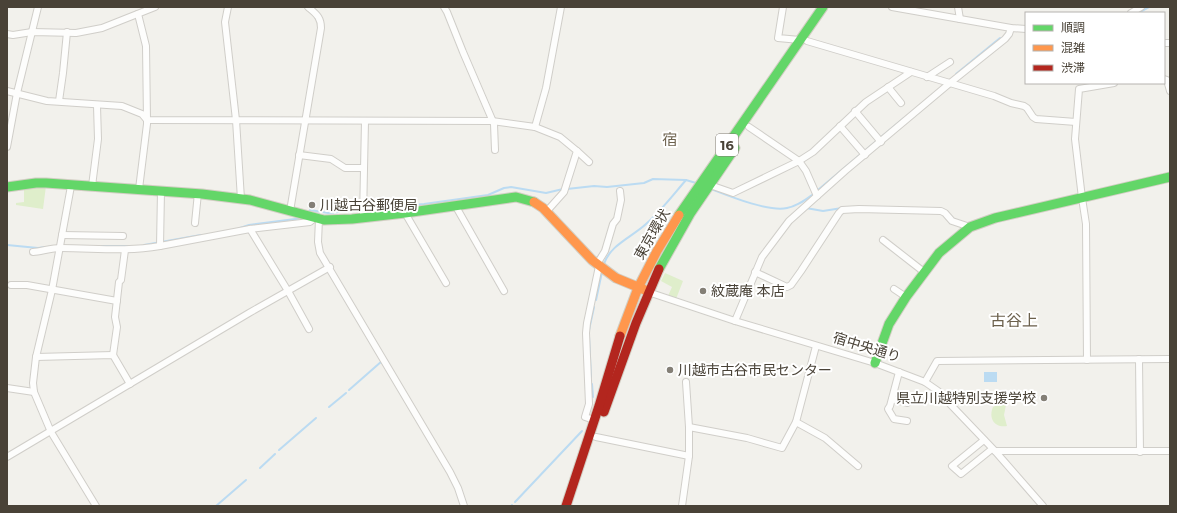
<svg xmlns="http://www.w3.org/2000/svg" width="1177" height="513" viewBox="0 0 1177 513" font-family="Montserrat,'Noto Sans JP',sans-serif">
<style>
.green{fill:#dfeecb}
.water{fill:#bbdbf2}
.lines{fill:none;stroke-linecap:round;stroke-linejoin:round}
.stream{stroke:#bbdbf2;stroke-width:2}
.street-casing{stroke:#d0cec9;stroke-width:8}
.fast-casing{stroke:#d2cec3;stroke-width:11}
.slow-casing{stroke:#d2cec3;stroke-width:11}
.jam-casing{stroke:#d2cec3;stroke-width:11}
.street{stroke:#fdfdfc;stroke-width:6}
.fast{stroke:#63d668;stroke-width:9}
.slow{stroke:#ff974d;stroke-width:9}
.jam{stroke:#b3261e;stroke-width:9}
.poi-dot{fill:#847f76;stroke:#fff;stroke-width:1.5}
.labels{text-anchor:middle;stroke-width:4;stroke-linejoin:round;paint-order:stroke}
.shield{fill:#fff;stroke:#807b73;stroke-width:1}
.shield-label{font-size:13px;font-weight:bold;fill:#494237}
.poi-label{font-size:14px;fill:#494237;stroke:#fff;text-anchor:start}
.street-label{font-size:14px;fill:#494237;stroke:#fff}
.neighbourhood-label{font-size:15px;fill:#6c614d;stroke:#fff}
.quarter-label{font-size:16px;fill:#6c614d;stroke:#fff}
</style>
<rect width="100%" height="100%" fill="#f2f1ec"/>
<g class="green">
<path d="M 46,186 L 43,209 L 16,205 L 16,203 L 24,202 L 24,188 Z"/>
<path d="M 665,273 L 683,281 L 676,299 L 668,296 L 672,287 L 661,281 Z"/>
<path d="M 1002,403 L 1006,403 L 1006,405 L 1004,415 L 1007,426 C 995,428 988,419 993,407 Z"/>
</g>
<rect class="water" x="984" y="372" width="13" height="10"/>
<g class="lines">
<g class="stream">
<path d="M 1138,13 L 1149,7"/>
<path d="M 956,74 L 1000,38"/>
<path d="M 567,189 L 594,186 L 607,187 L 644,183 L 653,179 L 686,180 L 696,183"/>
<path d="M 711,189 C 729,196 768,212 787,208 C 797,206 804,201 812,195 L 904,118"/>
<path d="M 806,208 L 823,211 L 842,208"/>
<path d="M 308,213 L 310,210 L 328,213 L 424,204 L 488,195 L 504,188 L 511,187 L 546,193 L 563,189"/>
<path d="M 240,228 L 249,225 L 303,218"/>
<path d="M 7,245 L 38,248 L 46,247"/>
<path d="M 144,245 L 201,235"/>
<path d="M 102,246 L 137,246"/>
<path d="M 604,264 C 610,245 632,237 646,224 C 661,211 673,195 686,180"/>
<path d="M 596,300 L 602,272"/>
<path d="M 589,330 L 594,307"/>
<path d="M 589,336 L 591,377"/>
<path d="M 592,384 L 593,397"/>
<path d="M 349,390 L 382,361"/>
<path d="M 329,407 L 346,393"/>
<path d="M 279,450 L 316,418"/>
<path d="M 260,468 L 275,454"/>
<path d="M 515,502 L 582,431"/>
<path d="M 216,506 L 246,480"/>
<path d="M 511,506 L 512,505"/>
</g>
<defs>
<g id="street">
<path d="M 228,7 L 225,22 L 236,120 L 241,199"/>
<path d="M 444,7 L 447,12 L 463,52 L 494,124 L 495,150"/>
<path d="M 783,7 L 778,38 L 800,40"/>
<path d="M 892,7 L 1011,28 L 1026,29"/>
<path d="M 958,7 L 960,19"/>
<path d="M 1131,13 L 1141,7"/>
<path d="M 138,14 L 146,46 L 147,120 L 492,121 L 535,127 L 560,137 L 577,151 L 564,192 L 547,211"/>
<path d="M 7,34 L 13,35 L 32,32 L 76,33 L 102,28 L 155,7"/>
<path d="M 807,41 L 994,96 L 1011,103 L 1024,106 L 1027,108 L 1033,117 L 1036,119 L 1076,122"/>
<path d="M 1164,43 L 1170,43"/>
<path d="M 927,77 L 950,62"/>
<path d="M 1164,79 L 1167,80 L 1170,91"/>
<path d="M 888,87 L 901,103"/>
<path d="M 7,91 L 47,101 L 122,106 L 142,114 L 147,120 L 147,124 L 139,189"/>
<path d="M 59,101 L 63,73 L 67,32"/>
<path d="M 855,111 L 881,142"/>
<path d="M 840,126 L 865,155"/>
<path d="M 535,127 L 546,88 L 561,7"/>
<path d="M 749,127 L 799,161 L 806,171 L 817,196"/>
<path d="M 7,147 L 17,93 L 38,7"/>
<path d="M 577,151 L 589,162"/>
<path d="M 299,155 L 331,159 L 345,168 L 364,168"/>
<path d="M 710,185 L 733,193 L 799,161 L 813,152 L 866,102 L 911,72"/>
<path d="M 71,186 L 52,290 L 36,357 L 33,383 L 34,392 L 51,432 L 96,506"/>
<path d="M 92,186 L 98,139 L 97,106"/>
<path d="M 455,205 L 504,291"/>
<path d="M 290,211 L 321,28 C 321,17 316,14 308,7"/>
<path d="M 405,213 L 446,283"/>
<path d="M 363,218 L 365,121"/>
<path d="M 319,219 L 318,242 L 320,253 L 450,472 L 458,488 L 464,506"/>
<path d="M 195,223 L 198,193"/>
<path d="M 250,229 L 288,291 L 309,329"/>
<path d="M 62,235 L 123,236"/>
<path d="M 883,240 L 924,272"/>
<path d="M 160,246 L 250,229 L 310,222 L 315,218"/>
<path d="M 33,252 C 42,251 52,248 61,248 C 95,248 126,252 160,246 L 161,191"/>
<path d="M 597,264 L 605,251 L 613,224 L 617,219 L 621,200 L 620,191"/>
<path d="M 755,272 L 787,287 L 791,285 L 801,271 L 839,213 L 842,210 L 859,209 L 941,211 L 945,213 L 952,221 L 970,227"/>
<path d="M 11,285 L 27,285 L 117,301"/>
<path d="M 894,289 L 906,297"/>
<path d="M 648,292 L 735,321 L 875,363 L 925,382 L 938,391 L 951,405 L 995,451 L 1043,506"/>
<path d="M 735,321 L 762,257 L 789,221 L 845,171 L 950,83 L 1005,39 L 1009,34 L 1011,28"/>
<path d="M 113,355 L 117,327 L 115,317 L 119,282 L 121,280 L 125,250"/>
<path d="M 36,357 L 113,355 L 130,384"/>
<path d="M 1139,359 L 1140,452"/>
<path d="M 1087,360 L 1086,224 L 1082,198 L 1075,139 L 1079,89 L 1114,83"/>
<path d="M 899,372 L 890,406 L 888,409 L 894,419 L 907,421"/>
<path d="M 925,382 L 937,361 L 1170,359"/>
<path d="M 7,388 L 34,392"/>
<path d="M 892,399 L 907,403"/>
<path d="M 594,420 L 585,417 L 589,404 L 586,333 L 587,323 L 599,266"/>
<path d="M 796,422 L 825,438 L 858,466"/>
<path d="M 689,427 L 747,438 L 782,448 L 796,422 L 816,346"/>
<path d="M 596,437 L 689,456"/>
<path d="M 984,440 L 952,466 L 961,474 L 992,449"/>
<path d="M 995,451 L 1170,451"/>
<path d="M 7,457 L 249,313 L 330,267"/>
<path d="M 682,506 L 689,456 L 689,427 L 686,382"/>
</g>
<g id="fast">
<path d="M 7,187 L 36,183 L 46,183 L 202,194 L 250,200 L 324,220 L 352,219 L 405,213 L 516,197 L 534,202"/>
<path d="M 679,215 L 823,7"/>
<path d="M 659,269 L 690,214 L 735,148"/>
<path d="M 875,363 L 889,324 L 906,297 L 939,253 L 970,227 L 995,218 L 1170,177"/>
</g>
<g id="slow">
<path d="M 534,202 L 543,208 L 592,260 L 616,278 L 645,290"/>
<path d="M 620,336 L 638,288 L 657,251 L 679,215"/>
</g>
<g id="jam">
<path d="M 604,412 L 636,323 L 659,269"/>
<path d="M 566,506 L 599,406 L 620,336"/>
</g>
</defs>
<use href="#street" class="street-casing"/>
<use href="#fast" class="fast-casing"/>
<use href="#slow" class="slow-casing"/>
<use href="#jam" class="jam-casing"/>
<use href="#street" class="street"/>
<use href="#fast" class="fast"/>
<use href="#slow" class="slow"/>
<use href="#jam" class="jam"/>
</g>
<g class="poi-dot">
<circle cx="312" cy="205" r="4"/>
<circle cx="703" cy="291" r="4"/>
<circle cx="670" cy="370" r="4"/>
<circle cx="1044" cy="398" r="4"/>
</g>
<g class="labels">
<rect class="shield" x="716" y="134" width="22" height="22" rx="3"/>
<g class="shield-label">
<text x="727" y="150">16</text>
</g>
<g class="poi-label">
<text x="320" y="210">川越古谷郵便局</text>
<text x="711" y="296">紋蔵庵 本店</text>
<text x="678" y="375">川越市古谷市民センター</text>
<text x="1036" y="403" text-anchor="end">県立川越特別支援学校</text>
</g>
<g class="street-label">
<text transform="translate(652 234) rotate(-60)" y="5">東京環状</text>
<text transform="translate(867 347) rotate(17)" y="5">宿中央通り</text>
</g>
<g class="neighbourhood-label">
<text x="670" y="145">宿</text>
</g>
<g class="quarter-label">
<text x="1014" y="326">古谷上</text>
</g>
</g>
<rect width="1177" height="513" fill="none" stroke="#494237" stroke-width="16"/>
<rect x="1025" y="12" width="140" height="72" fill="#ffffff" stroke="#b6b3af"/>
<rect x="1033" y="25" width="20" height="6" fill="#63d668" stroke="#b6b3af"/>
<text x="1061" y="32" font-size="12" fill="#494237">順調</text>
<rect x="1033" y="45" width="20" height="6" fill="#ff974d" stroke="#b6b3af"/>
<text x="1061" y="52" font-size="12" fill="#494237">混雑</text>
<rect x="1033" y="65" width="20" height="6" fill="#b3261e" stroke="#b6b3af"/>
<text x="1061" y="72" font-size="12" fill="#494237">渋滞</text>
</svg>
